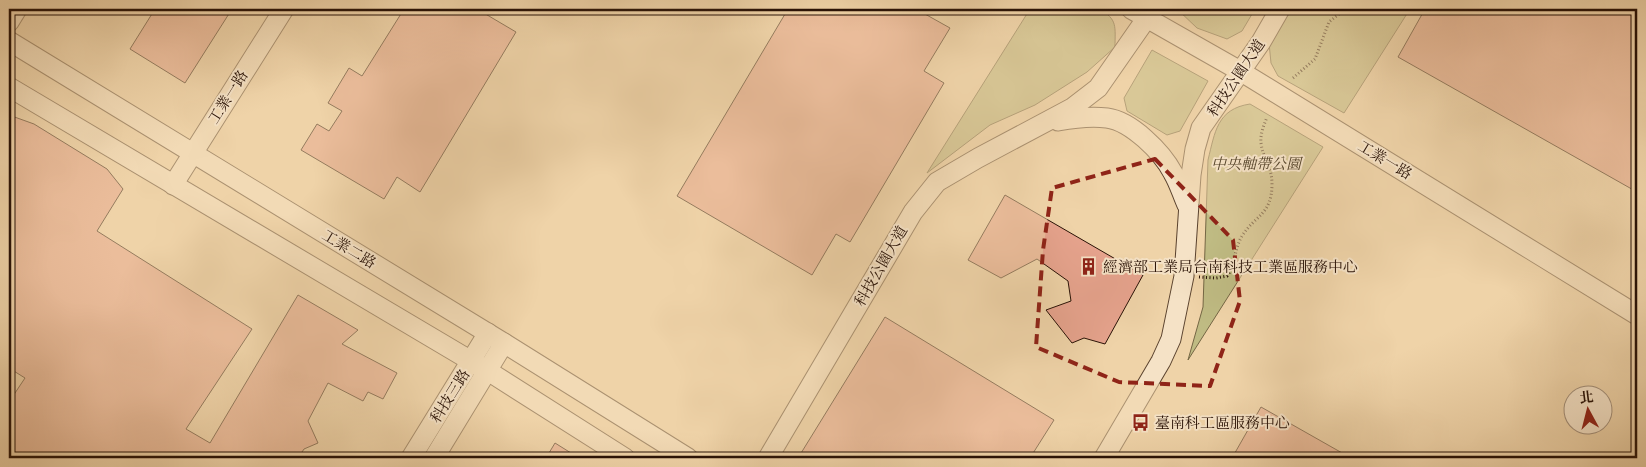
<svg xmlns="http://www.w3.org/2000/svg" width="1646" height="467" viewBox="0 0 1646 467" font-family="Alegreya,'Noto Serif TC',serif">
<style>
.green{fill:#bfbb83;stroke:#746644}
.building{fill:#e6a38d;stroke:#291206}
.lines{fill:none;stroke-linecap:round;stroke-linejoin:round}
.minor-casing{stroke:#5a422e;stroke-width:21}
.path{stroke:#291206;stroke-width:3;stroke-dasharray:1 2.5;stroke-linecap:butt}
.minor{stroke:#f5e2c6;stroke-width:19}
.marked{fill:none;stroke:#8f2418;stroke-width:4;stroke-dasharray:10 6;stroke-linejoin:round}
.labels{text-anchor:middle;stroke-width:4;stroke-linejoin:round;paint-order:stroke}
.street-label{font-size:15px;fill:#291206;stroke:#f5e2c6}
.park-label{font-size:15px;font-style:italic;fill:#56452c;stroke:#f5e2c6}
.poi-label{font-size:15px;fill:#291206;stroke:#f5e2c6;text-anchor:start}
</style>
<rect width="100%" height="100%" fill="#efd3a8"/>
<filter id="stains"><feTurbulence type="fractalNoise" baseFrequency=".004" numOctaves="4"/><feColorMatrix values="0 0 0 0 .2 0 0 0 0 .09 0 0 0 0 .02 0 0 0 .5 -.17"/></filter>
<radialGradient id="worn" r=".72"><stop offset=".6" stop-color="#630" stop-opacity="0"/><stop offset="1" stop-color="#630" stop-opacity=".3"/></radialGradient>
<g class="green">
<path d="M 1030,9 L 1099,9 C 1118,19 1115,27 1115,47 L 1087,72 L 1035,105 L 990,125 L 927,173 Z"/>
<path d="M 1177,9 L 1255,9 L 1242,31 L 1227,39 L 1197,28 Z"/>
<path d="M 1291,9 L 1410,9 L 1344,113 L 1278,76 L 1271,63 L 1269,43 Z"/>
<path d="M 1152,50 L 1208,81 L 1180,131 L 1167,135 L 1127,111 L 1124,98 Z"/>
<path d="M 1250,104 L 1323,147 L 1188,360 L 1203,307 L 1208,160 C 1215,132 1217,109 1250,104 Z"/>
</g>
<g class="building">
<path d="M 155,9 L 232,9 L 185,83 L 130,49 Z"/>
<path d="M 404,9 L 477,9 L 516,32 L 420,192 L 397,177 L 384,199 L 301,150 L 317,124 L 329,131 L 342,111 L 328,103 L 349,68 L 362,76 Z"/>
<path d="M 788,9 L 916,9 L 950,28 L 924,71 L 944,83 L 850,242 L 836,234 L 812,275 L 677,196 Z"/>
<path d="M 1425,9 L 1637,9 L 1637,192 L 1398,57 Z"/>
<path d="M 9,115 L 34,124 L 107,169 L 123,189 L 97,231 L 252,329 L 186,429 L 210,443 L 298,295 L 358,330 L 342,344 L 397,373 L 383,399 L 368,392 L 363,401 L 328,383 L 308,421 L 318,443 L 304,449 L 298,458 L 9,458 L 9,402 L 25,378 L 9,368 Z"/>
<path d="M 1005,195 L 1143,275 L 1105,344 L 1084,338 L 1072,343 L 1046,310 L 1071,301 L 1068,281 L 1037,259 L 1001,278 L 968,260 Z"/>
<path d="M 885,317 L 1054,420 L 1030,458 L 798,458 Z"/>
<path d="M 1261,407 L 1351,458 L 1232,458 Z"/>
<path d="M 555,443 L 579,458 L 546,458 Z"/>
</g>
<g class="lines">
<defs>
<g id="minor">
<path d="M 1131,9 L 1240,71 L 1637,315"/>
<path d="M 9,22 L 17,9"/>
<path d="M 9,41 L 504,343 L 688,458"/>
<path d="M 9,87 L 488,371 L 625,458"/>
<path d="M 1058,121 C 1074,118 1091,116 1107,118 C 1131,121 1162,152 1173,173 C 1179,183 1182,194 1187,205"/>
<path d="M 173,185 L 284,9"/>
<path d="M 411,458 L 488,333"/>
<path d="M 434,458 L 504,343"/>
<path d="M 768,458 L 913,212 L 937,182 L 978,158 L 1072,108 L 1098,88 L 1153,9"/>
<path d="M 1104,458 L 1161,361 L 1171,339 L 1184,276 L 1191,175 L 1195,149 L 1201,128 L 1261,42 L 1280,9"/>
</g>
</defs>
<use href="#minor" class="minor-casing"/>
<g class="path">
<path d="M 1293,78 L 1315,59 L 1329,22 L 1345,9"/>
<path d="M 1199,277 L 1216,278 L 1227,276 C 1236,264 1234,249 1242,236 C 1255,215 1272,215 1272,184 C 1272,166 1263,159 1261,143 C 1260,134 1264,125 1267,117"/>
</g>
<use href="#minor" class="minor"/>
</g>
<path d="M0 0H1646V467H0ZM 1155,159 L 1233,240 L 1240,301 L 1210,386 L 1119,382 L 1036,347 L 1043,250 L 1052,188 Z" fill="#efd3a8" fill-opacity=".55" fill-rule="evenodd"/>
<path class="marked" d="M 1155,159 L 1233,240 L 1240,301 L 1210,386 L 1119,382 L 1036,347 L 1043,250 L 1052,188 Z"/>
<defs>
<symbol id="building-bare" viewBox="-9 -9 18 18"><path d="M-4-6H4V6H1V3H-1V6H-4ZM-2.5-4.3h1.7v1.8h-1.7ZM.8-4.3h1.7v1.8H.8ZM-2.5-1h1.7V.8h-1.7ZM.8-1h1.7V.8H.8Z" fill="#8f2418" stroke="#f5e2c6" stroke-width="2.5" paint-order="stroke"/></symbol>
<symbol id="bus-bare" viewBox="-9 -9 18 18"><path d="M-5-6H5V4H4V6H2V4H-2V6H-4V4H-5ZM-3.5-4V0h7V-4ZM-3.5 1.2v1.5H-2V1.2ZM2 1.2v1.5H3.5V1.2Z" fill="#8f2418" stroke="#f5e2c6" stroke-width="2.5" paint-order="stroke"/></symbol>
</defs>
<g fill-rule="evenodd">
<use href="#building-bare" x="1076" y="254" width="25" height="25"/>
<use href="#bus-bare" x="1128" y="410" width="25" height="25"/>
</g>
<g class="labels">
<g class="street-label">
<text transform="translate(1236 78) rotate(-56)" y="5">科技公園大道</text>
<text transform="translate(228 97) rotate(-58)" y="5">工業一路</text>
<text transform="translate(1385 160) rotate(31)" y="5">工業一路</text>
<text transform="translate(349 249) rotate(31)" y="5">工業二路</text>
<text transform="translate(881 266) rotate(-60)" y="5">科技公園大道</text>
<text transform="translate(450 396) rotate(-58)" y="5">科技三路</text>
</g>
<g class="park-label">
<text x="1256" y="169">中央軸帶公園</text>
</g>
<g class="poi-label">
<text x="1103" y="272">經濟部工業局台南科技工業區服務中心</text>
<text x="1155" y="428">臺南科工區服務中心</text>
</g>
</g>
<rect width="1646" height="467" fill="none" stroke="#efd3a8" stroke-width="30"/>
<rect x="10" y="10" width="1626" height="447" fill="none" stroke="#291206" stroke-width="2.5"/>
<rect x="15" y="15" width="1616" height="437" fill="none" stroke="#291206"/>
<g transform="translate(1588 410) rotate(353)"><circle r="24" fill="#f5e2c6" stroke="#a38f79"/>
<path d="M0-4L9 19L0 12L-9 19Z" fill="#8f2418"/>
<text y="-8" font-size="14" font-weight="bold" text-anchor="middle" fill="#291206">北</text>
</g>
<rect width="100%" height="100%" filter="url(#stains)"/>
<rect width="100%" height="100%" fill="url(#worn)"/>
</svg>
